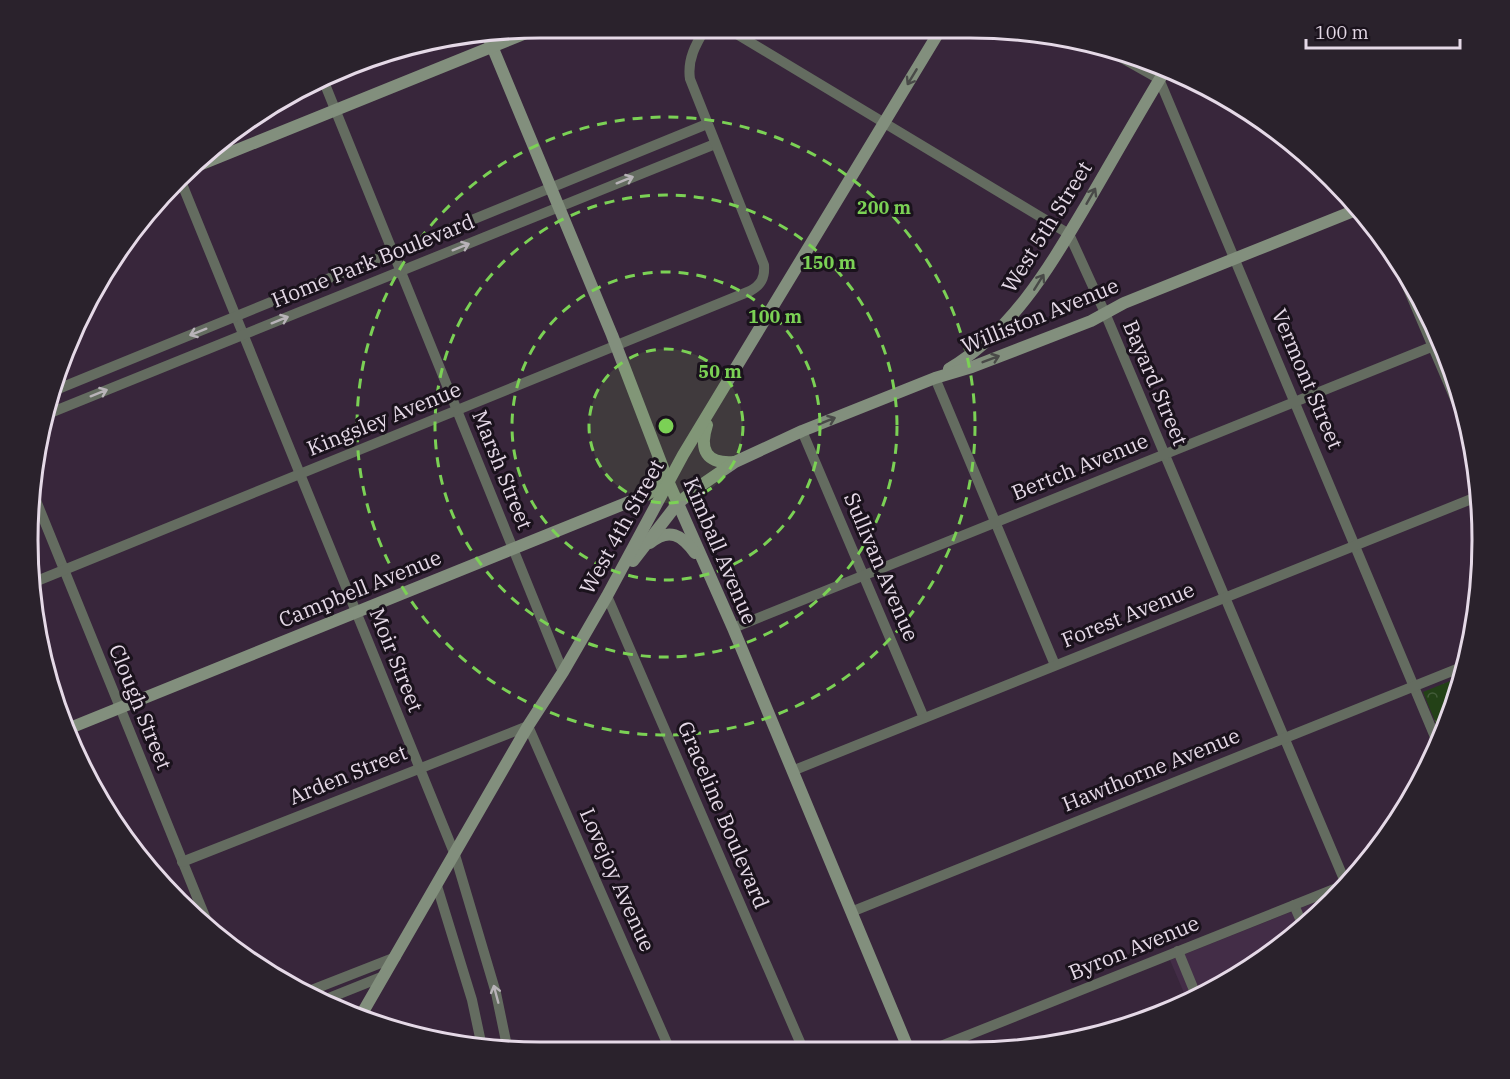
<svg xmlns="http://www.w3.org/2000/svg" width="1510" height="1079" viewBox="0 0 1510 1079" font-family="'IBM Plex Serif',serif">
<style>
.built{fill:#432d47}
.park{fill:url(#park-crowns)}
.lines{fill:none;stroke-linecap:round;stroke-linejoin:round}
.street{stroke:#646c60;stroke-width:10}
.secondary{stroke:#828f7d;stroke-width:12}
.oneway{stroke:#494a48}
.oneway2{stroke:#b8b3b8}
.ring{fill:none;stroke:#7bd155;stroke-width:3;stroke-dasharray:10 8}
.labels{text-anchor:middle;stroke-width:6;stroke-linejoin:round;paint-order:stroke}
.street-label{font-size:21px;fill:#e5d9e7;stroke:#1a121c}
.rim{fill:none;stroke:#e5d9e7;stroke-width:3}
.centre{fill:#7bd155;stroke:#1a121c;stroke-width:3}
.ring-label{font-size:18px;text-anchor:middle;font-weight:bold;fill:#7bd155;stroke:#1a121c;stroke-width:6;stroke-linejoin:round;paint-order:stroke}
</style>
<defs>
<pattern id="park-crowns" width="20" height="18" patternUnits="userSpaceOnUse" patternTransform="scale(1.5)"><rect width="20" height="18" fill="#234117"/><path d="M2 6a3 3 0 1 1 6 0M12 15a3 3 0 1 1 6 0" fill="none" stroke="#435c39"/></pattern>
</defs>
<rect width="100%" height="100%" fill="#38263b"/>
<path class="built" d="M 1339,893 L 1308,925 L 1187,1000 L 1170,960 Z"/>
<path class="park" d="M 1465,675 L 1441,736 L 1423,692 Z"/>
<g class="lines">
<g class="street">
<path d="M 725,27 L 1069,234 L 1105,313 L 1346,884"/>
<path d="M 1113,53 L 1159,79 L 1438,744"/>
<path d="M 324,82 L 563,672"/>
<path d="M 180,179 L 455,855 L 496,993 L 508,1051"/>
<path d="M 1393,253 L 1470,434"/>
<path d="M 935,378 L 1055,665"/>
<path d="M 53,391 L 707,124"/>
<path d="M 45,415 L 715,144"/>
<path d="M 802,431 L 924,718"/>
<path d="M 35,498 L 210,929"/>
<path d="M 32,583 L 750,291 C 761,285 765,278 764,265 L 690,79 C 687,59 696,44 706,27"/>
<path d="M 607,596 L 803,1049"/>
<path d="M 733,628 L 1441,343"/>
<path d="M 792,771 L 1479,496"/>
<path d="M 182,862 L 528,726 L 670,1050"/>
<path d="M 437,886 L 472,1000 L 482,1047"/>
<path d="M 1294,905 L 1304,928"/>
<path d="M 851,912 L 1467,665"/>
<path d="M 1178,951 L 1196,995"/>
<path d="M 304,993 L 396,957"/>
<path d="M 319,1002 L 384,976"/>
<path d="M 936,1048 L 1347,884"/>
</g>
<g class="secondary">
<path d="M 487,34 L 612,335 L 668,481 L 733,628 L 908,1048"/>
<path d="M 192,168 L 541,27"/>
<path d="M 949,369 C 1014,330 1050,266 1088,202 C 1113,159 1138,115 1164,72"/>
<path d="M 707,425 C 699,450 706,464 734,462"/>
<path d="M 650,543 C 669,527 682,535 695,553"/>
<path d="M 633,561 L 678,503 L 700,486 L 735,462 L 802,431 L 935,378 L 972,367 L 1091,321 L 1124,303 L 1361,208"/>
<path d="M 65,730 L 646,495 L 668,481"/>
<path d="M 360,1017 L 528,726 L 563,672 L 607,596 L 683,455 L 942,27"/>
</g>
</g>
<defs><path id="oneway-shaft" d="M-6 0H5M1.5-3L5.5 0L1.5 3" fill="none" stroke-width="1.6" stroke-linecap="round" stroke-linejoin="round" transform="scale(1.5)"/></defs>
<g class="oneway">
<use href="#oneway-shaft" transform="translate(912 77) rotate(121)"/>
<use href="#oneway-shaft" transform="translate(1091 196) rotate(-60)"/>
<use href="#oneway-shaft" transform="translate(1039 282) rotate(-58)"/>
<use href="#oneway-shaft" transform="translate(991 359) rotate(-21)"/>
<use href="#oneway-shaft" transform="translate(827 421) rotate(-22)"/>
</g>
<g class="oneway2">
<use href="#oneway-shaft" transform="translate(625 180) rotate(-22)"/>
<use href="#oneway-shaft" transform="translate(461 247) rotate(-22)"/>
<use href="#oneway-shaft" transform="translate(280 320) rotate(-22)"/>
<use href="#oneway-shaft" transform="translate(198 332) rotate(158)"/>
<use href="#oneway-shaft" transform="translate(99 393) rotate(-22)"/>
<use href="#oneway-shaft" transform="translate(496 994) rotate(-105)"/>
</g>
<circle cx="666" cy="426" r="77" fill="#7bd155" fill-opacity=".12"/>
<g class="ring">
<circle cx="666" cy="426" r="77"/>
<circle cx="666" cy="426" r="154"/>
<circle cx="666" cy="426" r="231"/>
<circle cx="666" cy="426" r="309"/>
</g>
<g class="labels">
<g class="street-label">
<text transform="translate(1047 227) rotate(-58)" y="7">West 5th Street</text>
<text transform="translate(373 261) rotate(-22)" y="7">Home Park Boulevard</text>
<text transform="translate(1040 316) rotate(-22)" y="7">Williston Avenue</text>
<text transform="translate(1307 379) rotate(67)" y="7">Vermont Street</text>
<text transform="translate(1155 383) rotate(67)" y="7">Bayard Street</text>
<text transform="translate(384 419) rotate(-22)" y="7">Kingsley Avenue</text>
<text transform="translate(1080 467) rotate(-22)" y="7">Bertch Avenue</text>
<text transform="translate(502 470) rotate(68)" y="7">Marsh Street</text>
<text transform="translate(622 527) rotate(-61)" y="7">West 4th Street</text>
<text transform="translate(720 551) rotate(67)" y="7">Kimball Avenue</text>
<text transform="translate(881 567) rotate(67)" y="7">Sullivan Avenue</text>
<text transform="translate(360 589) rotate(-22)" y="7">Campbell Avenue</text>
<text transform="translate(1128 615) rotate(-22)" y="7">Forest Avenue</text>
<text transform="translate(396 660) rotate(68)" y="7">Moir Street</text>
<text transform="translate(140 707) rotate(68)" y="7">Clough Street</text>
<text transform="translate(1151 770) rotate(-22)" y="7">Hawthorne Avenue</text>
<text transform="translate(348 775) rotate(-22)" y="7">Arden Street</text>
<text transform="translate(723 815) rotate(67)" y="7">Graceline Boulevard</text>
<text transform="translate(617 880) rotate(66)" y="7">Lovejoy Avenue</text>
<text transform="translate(1134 948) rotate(-22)" y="7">Byron Avenue</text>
</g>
</g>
<path d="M0 0H1510V1079H0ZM540 38H970A502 502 0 0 1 1472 540V540A502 502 0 0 1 970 1042H540A502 502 0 0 1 38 540V540A502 502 0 0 1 540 38Z" fill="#2a222c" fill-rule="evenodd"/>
<path class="rim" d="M540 38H970A502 502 0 0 1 1472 540V540A502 502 0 0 1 970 1042H540A502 502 0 0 1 38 540V540A502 502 0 0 1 540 38Z"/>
<circle cx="666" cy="426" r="9" class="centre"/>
<g class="ring-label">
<text x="884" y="214">200 m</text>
<text x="829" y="269">150 m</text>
<text x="775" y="323">100 m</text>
<text x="720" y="378">50 m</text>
</g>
<path d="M1306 39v9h154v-9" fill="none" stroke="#e5d9e7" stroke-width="3"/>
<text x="1315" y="39" font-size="18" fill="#e5d9e7" stroke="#1a121c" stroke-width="4.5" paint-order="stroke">100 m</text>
</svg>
